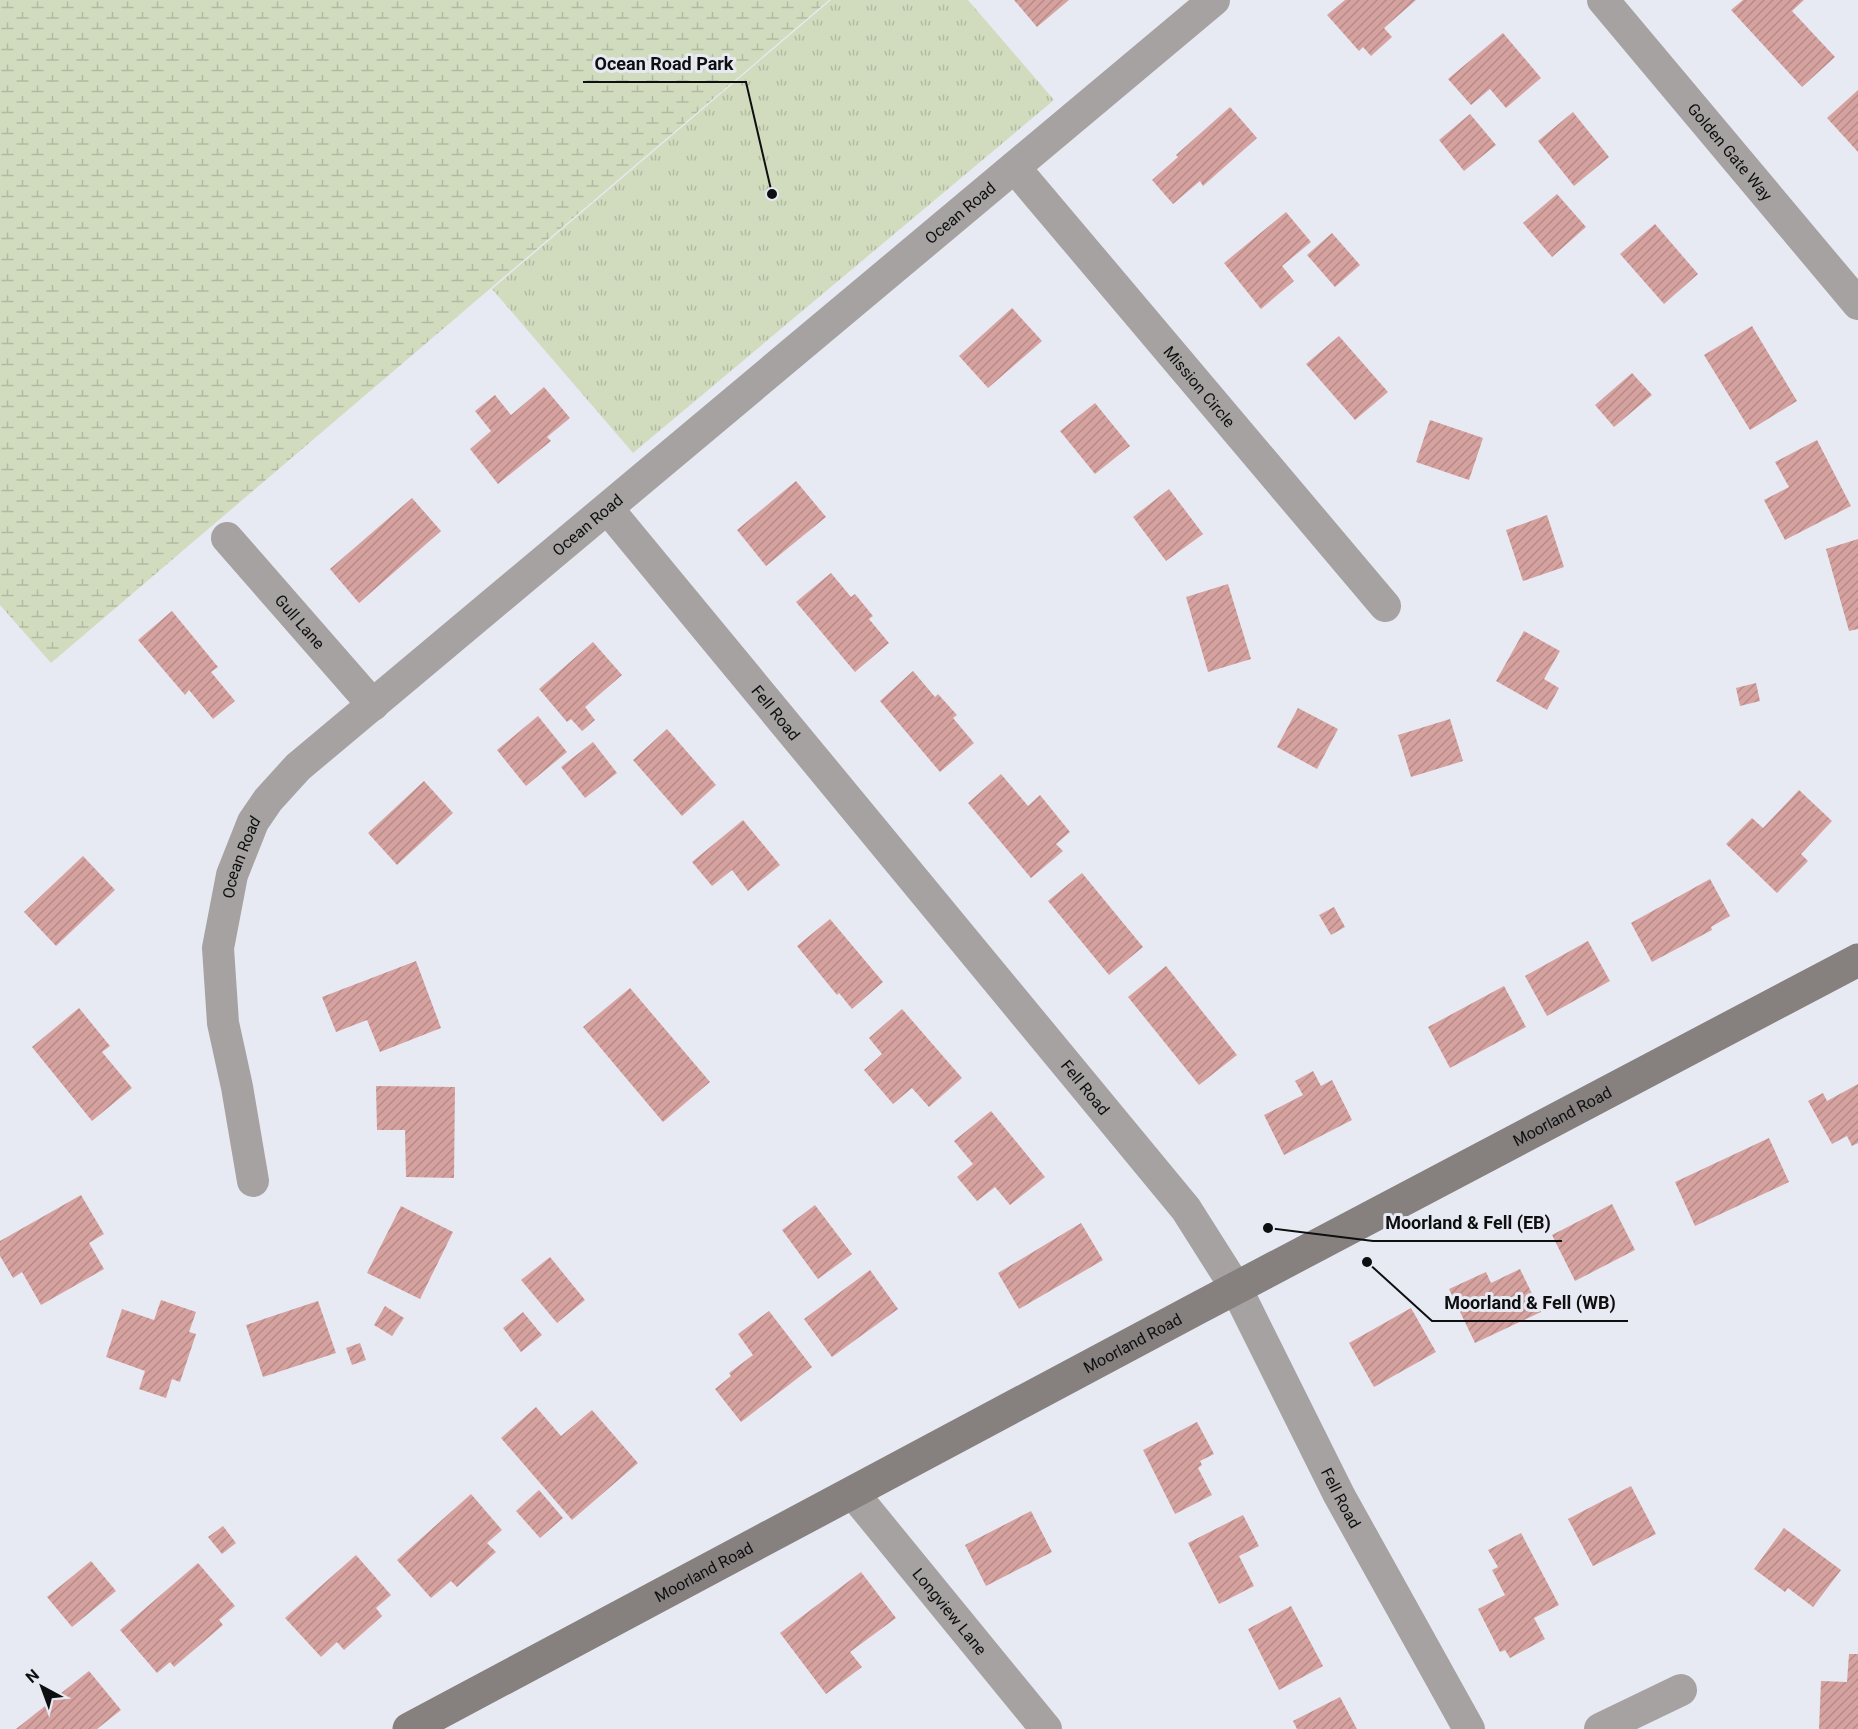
<svg xmlns="http://www.w3.org/2000/svg" width="1858" height="1729" viewBox="0 0 1858 1729" font-family="Roboto,sans-serif">
<style>
.wetland{fill:url(#wetland-marsh)}
.park{fill:url(#park-tufts)}
.building{fill:url(#building-hatch)}
.lines{fill:none;stroke-linecap:round;stroke-linejoin:round}
.street{stroke:#a7a2a2;stroke-width:32}
.secondary{stroke:#86807f;stroke-width:33}
.labels{text-anchor:middle;stroke-width:6;stroke-linejoin:round;paint-order:stroke}
.street-label{font-size:16px;fill:#0e0f11;stroke:#e8eaf3}
.leader{fill:none;stroke:#0e0f11;stroke-width:2}
.callout-dot{fill:#0e0f11;stroke:#e8eaf3;stroke-width:2}
.callout-label{font-size:18px;text-anchor:middle;font-weight:bold;fill:#0e0f11;stroke:#e8eaf3;stroke-width:6;stroke-linejoin:round;paint-order:stroke}
</style>
<defs>
<pattern id="wetland-marsh" width="20" height="14" patternUnits="userSpaceOnUse" patternTransform="scale(1.5)"><rect width="20" height="14" fill="#d1dbbe"/><path d="M1 5h8M5 5V1M11 12h8M15 12V8" fill="none" stroke="#b2bba2"/></pattern>
<pattern id="park-tufts" width="24" height="20" patternUnits="userSpaceOnUse" patternTransform="scale(1.5)"><rect width="24" height="20" fill="#d1dbbe"/><path d="M3 7l-1-3M5 7V3M7 7l1-3M15 17l-1-3M17 17v-4M19 17l1-3" fill="none" stroke="#b2bba2"/></pattern>
<pattern id="building-hatch" width="6" height="6" patternUnits="userSpaceOnUse" patternTransform="scale(1.5)"><rect width="6" height="6" fill="#d6a2a0"/><path d="M-1 1l2-2M0 6l6-6M5 7l2-2" fill="none" stroke="#b68a89"/></pattern>
</defs>
<rect width="100%" height="100%" fill="#e8eaf3"/>
<path class="wetland" d="M 0,0 L 829,0 L 51,663 L 0,605 Z"/>
<path class="park" d="M 831,0 L 968,0 L 1054,100 L 633,453 L 492,289 Z"/>
<g class="building">
<path d="M 1014,0 L 1069,0 L 1037,27 Z"/>
<path d="M 1345,0 L 1416,0 L 1384,28 L 1392,37 L 1371,56 L 1363,47 L 1359,51 L 1327,15 Z"/>
<path d="M 1743,0 L 1804,0 L 1792,11 L 1835,57 L 1802,87 L 1731,10 Z"/>
<path d="M 1503,33 L 1541,78 L 1506,108 L 1490,89 L 1471,105 L 1448,79 Z"/>
<path d="M 1858,90 L 1858,152 L 1827,118 Z"/>
<path d="M 1230,107 L 1257,138 L 1203,186 L 1200,181 L 1173,204 L 1152,180 L 1178,157 L 1176,155 Z"/>
<path d="M 1573,112 L 1609,157 L 1574,186 L 1538,141 Z"/>
<path d="M 1470,114 L 1496,145 L 1464,171 L 1439,140 Z"/>
<path d="M 1557,194 L 1586,227 L 1552,257 L 1523,223 Z"/>
<path d="M 1286,212 L 1311,242 L 1282,266 L 1294,281 L 1261,309 L 1224,263 Z"/>
<path d="M 1655,224 L 1698,274 L 1664,304 L 1620,254 Z"/>
<path d="M 1332,233 L 1360,265 L 1335,287 L 1307,255 Z"/>
<path d="M 1012,308 L 1042,341 L 988,388 L 959,356 Z"/>
<path d="M 1752,326 L 1797,401 L 1750,430 L 1704,355 Z"/>
<path d="M 1339,336 L 1388,392 L 1355,420 L 1306,364 Z"/>
<path d="M 1632,373 L 1652,395 L 1614,427 L 1595,405 Z"/>
<path d="M 544,387 L 570,418 L 547,437 L 551,441 L 498,484 L 470,449 L 491,431 L 475,411 L 495,395 L 511,415 Z"/>
<path d="M 1095,403 L 1130,446 L 1095,474 L 1060,431 Z"/>
<path d="M 1430,420 L 1483,438 L 1469,480 L 1416,462 Z"/>
<path d="M 1817,440 L 1851,506 L 1785,540 L 1764,500 L 1789,487 L 1775,462 Z"/>
<path d="M 796,481 L 826,517 L 766,566 L 737,530 Z"/>
<path d="M 1169,489 L 1203,534 L 1166,561 L 1133,517 Z"/>
<path d="M 412,498 L 441,531 L 359,603 L 330,569 Z"/>
<path d="M 1547,515 L 1564,567 L 1523,581 L 1506,530 Z"/>
<path d="M 1858,539 L 1858,629 L 1849,631 L 1826,549 Z"/>
<path d="M 831,573 L 851,597 L 855,594 L 873,616 L 869,619 L 889,643 L 855,672 L 796,602 Z"/>
<path d="M 1228,584 L 1251,659 L 1208,672 L 1186,597 Z"/>
<path d="M 172,611 L 218,667 L 211,672 L 235,701 L 213,719 L 189,690 L 185,695 L 138,640 Z"/>
<path d="M 1524,631 L 1560,651 L 1544,679 L 1559,688 L 1547,710 L 1496,681 Z"/>
<path d="M 593,642 L 622,675 L 585,707 L 595,720 L 582,731 L 571,719 L 567,722 L 539,689 Z"/>
<path d="M 913,671 L 935,697 L 938,694 L 957,715 L 953,718 L 974,743 L 940,772 L 880,701 Z"/>
<path d="M 1756,683 L 1760,701 L 1740,706 L 1736,688 Z"/>
<path d="M 1298,708 L 1338,729 L 1317,769 L 1277,747 Z"/>
<path d="M 538,716 L 567,752 L 526,786 L 497,750 Z"/>
<path d="M 1450,719 L 1463,761 L 1411,777 L 1398,735 Z"/>
<path d="M 667,729 L 716,785 L 682,816 L 633,760 Z"/>
<path d="M 593,742 L 617,773 L 585,798 L 561,767 Z"/>
<path d="M 1001,774 L 1028,806 L 1040,795 L 1070,832 L 1056,844 L 1063,851 L 1031,878 L 968,803 Z"/>
<path d="M 424,781 L 453,813 L 397,865 L 368,833 Z"/>
<path d="M 1799,790 L 1832,821 L 1801,854 L 1808,861 L 1777,893 L 1726,844 L 1752,818 L 1763,828 Z"/>
<path d="M 743,820 L 780,865 L 748,891 L 732,870 L 712,886 L 692,862 Z"/>
<path d="M 83,856 L 115,890 L 56,946 L 24,912 Z"/>
<path d="M 1082,873 L 1143,947 L 1109,975 L 1048,901 Z"/>
<path d="M 1710,879 L 1730,916 L 1711,927 L 1712,930 L 1652,962 L 1631,923 Z"/>
<path d="M 1334,907 L 1345,927 L 1331,935 L 1319,915 Z"/>
<path d="M 830,919 L 883,982 L 852,1009 L 839,993 L 837,995 L 797,946 Z"/>
<path d="M 1588,941 L 1610,981 L 1547,1016 L 1525,976 Z"/>
<path d="M 416,961 L 441,1028 L 380,1052 L 367,1020 L 336,1032 L 322,997 Z"/>
<path d="M 1166,966 L 1237,1055 L 1199,1085 L 1128,997 Z"/>
<path d="M 1504,986 L 1526,1027 L 1450,1068 L 1428,1027 Z"/>
<path d="M 630,988 L 710,1082 L 663,1122 L 583,1027 Z"/>
<path d="M 79,1008 L 110,1046 L 102,1052 L 132,1088 L 92,1121 L 32,1047 Z"/>
<path d="M 902,1009 L 962,1078 L 929,1107 L 912,1088 L 893,1104 L 864,1070 L 882,1054 L 869,1038 Z"/>
<path d="M 1313,1071 L 1321,1086 L 1332,1080 L 1352,1120 L 1284,1155 L 1264,1115 L 1303,1095 L 1295,1081 Z"/>
<path d="M 1858,1084 L 1858,1143 L 1852,1146 L 1847,1136 L 1832,1144 L 1808,1101 L 1823,1093 L 1827,1101 Z"/>
<path d="M 376,1086 L 455,1087 L 454,1178 L 406,1177 L 405,1130 L 377,1130 Z"/>
<path d="M 991,1111 L 1045,1177 L 1010,1205 L 995,1187 L 977,1201 L 957,1177 L 973,1164 L 954,1141 Z"/>
<path d="M 1769,1138 L 1789,1182 L 1695,1226 L 1675,1182 Z"/>
<path d="M 81,1195 L 104,1234 L 89,1243 L 104,1269 L 41,1305 L 22,1272 L 13,1278 L 0,1256 L 0,1241 Z"/>
<path d="M 1612,1204 L 1635,1250 L 1575,1281 L 1552,1235 Z"/>
<path d="M 815,1205 L 852,1254 L 818,1279 L 782,1230 Z"/>
<path d="M 401,1206 L 453,1232 L 420,1299 L 367,1273 Z"/>
<path d="M 1081,1223 L 1103,1260 L 1019,1309 L 998,1273 Z"/>
<path d="M 550,1257 L 585,1300 L 557,1323 L 521,1280 Z"/>
<path d="M 1520,1269 L 1541,1312 L 1475,1343 L 1449,1289 L 1486,1272 L 1491,1283 Z"/>
<path d="M 870,1270 L 898,1309 L 832,1357 L 804,1319 Z"/>
<path d="M 161,1300 L 196,1312 L 189,1332 L 196,1334 L 180,1382 L 172,1379 L 166,1398 L 139,1389 L 145,1371 L 106,1357 L 122,1309 L 154,1320 Z"/>
<path d="M 318,1301 L 336,1353 L 263,1377 L 246,1325 Z"/>
<path d="M 385,1306 L 404,1318 L 392,1336 L 374,1325 Z"/>
<path d="M 1411,1308 L 1436,1352 L 1374,1387 L 1349,1343 Z"/>
<path d="M 769,1311 L 812,1367 L 741,1422 L 715,1389 L 731,1376 L 729,1373 L 753,1355 L 738,1334 Z"/>
<path d="M 523,1312 L 542,1335 L 521,1352 L 503,1328 Z"/>
<path d="M 360,1343 L 366,1360 L 352,1365 L 346,1348 Z"/>
<path d="M 536,1407 L 561,1436 L 592,1410 L 638,1463 L 572,1520 L 501,1438 Z"/>
<path d="M 1197,1422 L 1214,1454 L 1200,1461 L 1202,1465 L 1198,1468 L 1212,1495 L 1175,1514 L 1143,1450 Z"/>
<path d="M 1631,1486 L 1656,1534 L 1593,1566 L 1568,1519 Z"/>
<path d="M 539,1490 L 563,1518 L 540,1538 L 516,1511 Z"/>
<path d="M 471,1494 L 502,1530 L 487,1543 L 496,1552 L 457,1587 L 451,1581 L 431,1598 L 397,1560 Z"/>
<path d="M 1031,1511 L 1052,1552 L 986,1586 L 965,1545 Z"/>
<path d="M 1243,1515 L 1259,1546 L 1239,1556 L 1254,1586 L 1219,1604 L 1188,1543 Z"/>
<path d="M 223,1526 L 236,1543 L 222,1554 L 208,1537 Z"/>
<path d="M 1784,1528 L 1841,1570 L 1813,1607 L 1788,1588 L 1785,1592 L 1754,1569 Z"/>
<path d="M 1521,1533 L 1559,1605 L 1534,1618 L 1545,1639 L 1510,1658 L 1505,1650 L 1500,1652 L 1478,1609 L 1505,1595 L 1492,1570 L 1498,1567 L 1488,1550 Z"/>
<path d="M 356,1555 L 391,1595 L 376,1608 L 382,1616 L 344,1650 L 337,1642 L 321,1657 L 285,1618 Z"/>
<path d="M 91,1561 L 116,1591 L 72,1627 L 47,1597 Z"/>
<path d="M 198,1563 L 235,1606 L 219,1620 L 223,1625 L 174,1667 L 170,1662 L 157,1673 L 120,1630 Z"/>
<path d="M 861,1572 L 896,1618 L 850,1652 L 862,1667 L 826,1694 L 780,1633 Z"/>
<path d="M 1291,1606 L 1323,1666 L 1279,1690 L 1248,1629 Z"/>
<path d="M 1849,1654 L 1858,1654 L 1858,1729 L 1819,1729 L 1821,1681 L 1847,1682 Z"/>
<path d="M 89,1671 L 121,1710 L 97,1729 L 16,1729 Z"/>
<path d="M 1340,1697 L 1357,1729 L 1297,1729 L 1293,1721 Z"/>
</g>
<g class="lines">
<g class="street">
<path id="s1" d="M 1603,0 L 1858,304"/>
<path id="s2" d="M 1015,168 L 1385,606"/>
<path id="s3" d="M 608,509 L 1186,1209 L 1236,1288 L 1339,1495 L 1469,1729"/>
<path id="s4" d="M 227,538 L 373,705"/>
<path id="s5" d="M 253,1181 L 237,1087 L 223,1023 L 218,948 L 232,875 L 253,822 L 268,800 L 298,767 L 1214,0"/>
<path id="s6" d="M 853,1493 L 1046,1729"/>
<path d="M 1600,1729 L 1681,1690"/>
</g>
<path class="secondary" id="s7" d="M 409,1729 L 1198,1308 L 1858,960"/>
</g>
<g class="labels">
<g class="street-label">
<text dy="6" stroke="none"><textPath href="#s1" startOffset="198">Golden Gate Way</textPath></text>
<text dy="6" stroke="none"><textPath href="#s5" startOffset="1302">Ocean Road</textPath></text>
<text dy="6" stroke="none"><textPath href="#s2" startOffset="286">Mission Circle</textPath></text>
<text dy="6" stroke="none"><textPath href="#s5" startOffset="816">Ocean Road</textPath></text>
<text dy="6" stroke="none"><textPath href="#s4" startOffset="111">Gull Lane</textPath></text>
<text dy="6" stroke="none"><textPath href="#s3" startOffset="264">Fell Road</textPath></text>
<text dy="6" stroke="none"><textPath href="#s5" startOffset="330">Ocean Road</textPath></text>
<text dy="6" stroke="none"><textPath href="#s3" startOffset="750">Fell Road</textPath></text>
<text dy="6" stroke="none"><textPath href="#s7" startOffset="1306">Moorland Road</textPath></text>
<text dy="6" stroke="none"><textPath href="#s7" startOffset="820">Moorland Road</textPath></text>
<text dy="6" stroke="none"><textPath href="#s3" startOffset="1236">Fell Road</textPath></text>
<text dy="6" stroke="none"><textPath href="#s7" startOffset="334">Moorland Road</textPath></text>
<text dy="6" stroke="none"><textPath href="#s6" startOffset="153">Longview Lane</textPath></text>
</g>
</g>
<path class="leader" d="M772 194L746 82H583M1268 1228L1373 1241H1562M1367 1262L1432 1321H1628"/>
<g class="callout-dot">
<circle cx="772" cy="194" r="6"/>
<circle cx="1268" cy="1228" r="6"/>
<circle cx="1367" cy="1262" r="6"/>
</g>
<g class="callout-label">
<text x="664" y="70">Ocean Road Park</text>
<text x="1468" y="1229">Moorland &amp; Fell (EB)</text>
<text x="1530" y="1309">Moorland &amp; Fell (WB)</text>
</g>
<g transform="translate(42 1687) rotate(319)" stroke="#e8eaf3" stroke-width="4.5" paint-order="stroke">
<path d="M0-4.5L10 22L0 15L-10 22Z" fill="#0e0f11"/>
<text y="-9" font-size="16" font-weight="bold" text-anchor="middle" fill="#0e0f11">N</text>
</g>
</svg>
